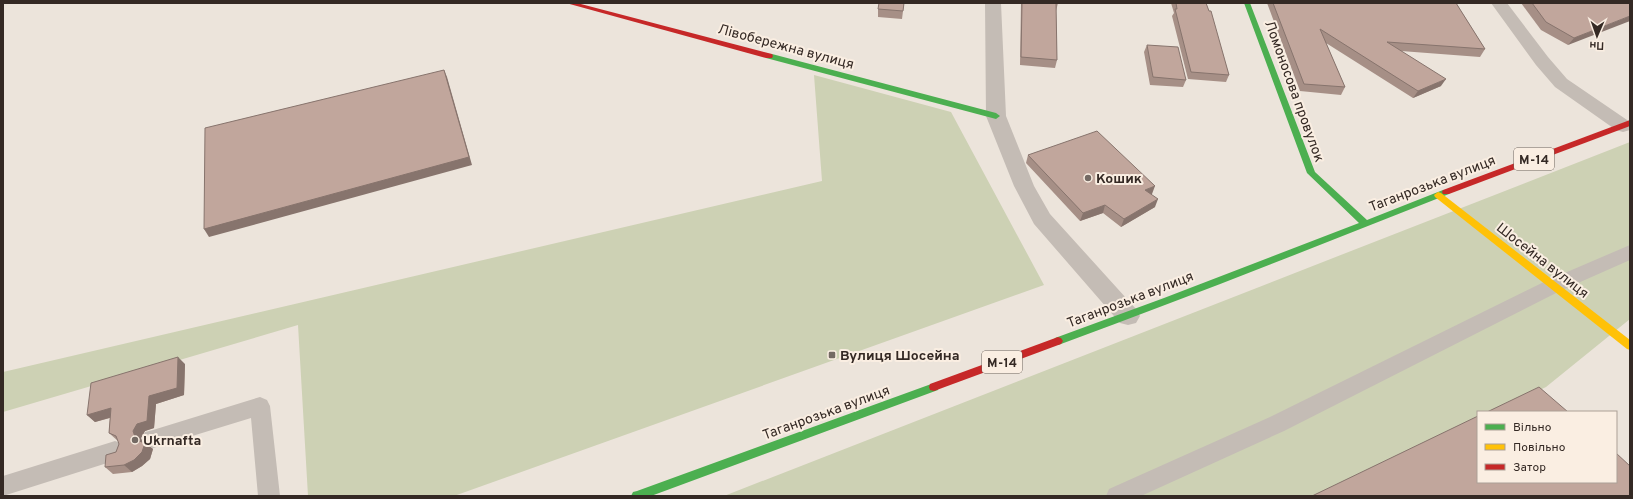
<svg xmlns="http://www.w3.org/2000/svg" width="1633" height="499" viewBox="0 0 1633 499" font-family="Overpass,sans-serif">
<style>
.green{fill:#cdd1b4}
.lines{fill:none;stroke-linecap:round;stroke-linejoin:round}
.lane{fill:#c4bcb5;fill-rule:evenodd}
.street{fill:#c4bcb5;fill-rule:evenodd}
.fast{fill:#4caf50;fill-rule:evenodd}
.slow{fill:#ffc107;fill-rule:evenodd}
.jam{fill:#c62828;fill-rule:evenodd}
.wall{fill:#a68f86}
.shaded-wall{fill:#87746d}
.building{fill:#c1a69c;stroke:#87746d}
.poi-dot{fill:#746a64;stroke:#faeee2;stroke-width:1.5}
.labels{text-anchor:middle;stroke-width:4;stroke-linejoin:round;paint-order:stroke}
.shield{fill:#faeee2;stroke:#6f645d;stroke-width:1}
.shield-label{font-size:13px;font-weight:bold;fill:#342924}
.street-label{font-size:14px;fill:#342924;stroke:#faeee2}
.poi-label{font-size:14px;font-weight:bold;fill:#342924;stroke:#faeee2;text-anchor:start}
</style>
<rect width="100%" height="100%" fill="#ece4db"/>
<g class="green">
<path d="M 814,75 L 951,112 L 1044,285 L 454,496 L 308,496 L 298,325 L 3,412 L 3,372 L 822,181 Z"/>
<path d="M 1630,142 L 1630,319 L 1546,387 L 1495,412 L 1478,412 L 1478,420 L 1320,496 L 724,496 Z"/>
</g>
<g class="lines">
<g class="lane">
<path d="M 1630,245 L 1630,260 L 1560,291 L 1284,431 L 1141,496 L 1106,496 L 1109,489 L 1270,417 L 1546,281 Z"/>
<path d="M 260,397 L 267,400 L 270,406 L 280,496 L 258,496 L 251,418 L 153,448 L 145,446 L 142,439 L 145,432 L 153,430 Z"/>
<path d="M 115,441 L 123,444 L 126,451 L 123,458 L 3,496 L 3,476 Z"/>
</g>
<g class="street">
<path d="M 985,3 L 1001,3 L 1006,116 L 1034,186 L 1050,214 L 1136,309 L 1140,316 L 1136,323 L 1128,325 L 1120,323 L 1034,224 L 1014,186 L 986,116 Z"/>
<path d="M 1491,3 L 1507,3 L 1548,57 L 1567,79 L 1630,122 L 1630,130 L 1623,132 L 1616,130 L 1555,87 L 1536,65 Z"/>
</g>
<g class="fast">
<path d="M 1244,3 L 1250,3 L 1315,172 L 1367,220 L 1443,190 L 1449,190 L 1450,192 L 1449,194 C 1320,245 1192,296 1061,344 L 1058,345 L 1055,344 L 1053,341 L 1055,338 L 1164,298 L 1359,223 L 1307,173 Z"/>
<path d="M 766,54 L 772,54 L 996,113 L 1000,116 L 996,119 L 766,58 Z"/>
<path d="M 934,383 L 938,384 L 939,387 L 938,390 L 651,496 L 631,496 L 633,492 L 637,491 Z"/>
</g>
<path class="slow" d="M 1438,192 L 1441,193 L 1630,340 L 1630,350 L 1627,349 L 1435,197 L 1434,195 Z"/>
<g class="jam">
<path d="M 566,3 L 577,3 L 772,54 L 773,56 L 772,58 L 766,58 Z"/>
<path d="M 1630,120 L 1630,126 L 1449,194 L 1443,194 L 1442,192 L 1443,190 Z"/>
<path d="M 1058,337 L 1061,338 L 1063,341 L 1061,344 L 934,391 L 930,390 L 929,387 L 930,384 Z"/>
</g>
</g>
<g class="wall">
<path d="M 904,3 L 902,19 L 878,17 L 878,9 Z"/>
<path d="M 1021,3 L 1058,3 L 1056,11 L 1057,60 L 1055,68 L 1020,65 Z"/>
<path d="M 1171,3 L 1206,3 L 1229,75 L 1226,82 L 1188,79 L 1172,16 L 1174,13 Z"/>
<path d="M 1267,3 L 1456,3 L 1485,49 L 1480,57 L 1401,51 L 1441,86 L 1413,98 L 1326,43 L 1345,87 L 1341,95 L 1300,91 Z"/>
<path d="M 1521,3 L 1630,3 L 1568,45 L 1541,30 Z"/>
<path d="M 1147,45 L 1186,80 L 1183,87 L 1150,85 L 1144,52 Z"/>
<path d="M 1028,155 L 1152,194 L 1151,194 L 1155,207 L 1121,227 L 1103,213 L 1080,221 L 1026,163 Z"/>
<path d="M 185,364 L 184,395 L 156,404 L 154,428 L 145,431 L 141,438 L 142,441 L 153,449 L 150,459 L 142,466 L 132,472 L 113,474 L 105,467 L 116,452 L 119,444 L 118,441 L 109,433 L 110,418 L 95,422 L 87,415 Z"/>
</g>
<g class="shaded-wall">
<path d="M 1630,16 L 1630,21 L 1568,45 L 1574,38 Z"/>
<path d="M 444,70 L 447,77 L 472,165 L 209,237 L 204,229 Z"/>
<path d="M 1446,79 L 1441,86 L 1413,98 L 1418,91 Z"/>
<path d="M 1155,186 L 1152,194 L 1142,197 L 1145,190 Z"/>
<path d="M 1158,199 L 1155,207 L 1121,227 L 1124,219 Z"/>
<path d="M 1105,205 L 1103,213 L 1080,221 L 1083,213 Z"/>
<path d="M 178,357 L 185,364 L 184,395 L 156,404 L 154,428 L 145,431 L 141,438 L 144,447 L 136,440 L 133,431 L 149,396 Z"/>
<path d="M 111,408 L 119,415 L 95,422 L 87,415 Z"/>
<path d="M 145,443 L 153,449 L 150,459 L 142,466 L 132,472 L 124,465 Z"/>
</g>
<g class="building">
<path d="M 879,3 L 904,3 L 903,11 L 878,9 Z"/>
<path d="M 1022,3 L 1058,3 L 1056,3 L 1057,60 L 1021,57 Z"/>
<path d="M 1176,3 L 1206,3 L 1209,11 L 1211,11 L 1229,75 L 1191,72 L 1175,9 L 1177,9 Z"/>
<path d="M 1273,3 L 1456,3 L 1485,49 L 1387,42 L 1446,79 L 1418,91 L 1320,29 L 1345,87 L 1304,84 Z"/>
<path d="M 1532,3 L 1630,3 L 1630,16 L 1574,38 L 1546,22 Z"/>
<path d="M 1147,45 L 1178,47 L 1186,80 L 1153,77 Z"/>
<path d="M 444,70 L 469,157 L 204,229 L 205,128 Z"/>
<path d="M 1097,131 L 1155,186 L 1145,190 L 1158,199 L 1124,219 L 1105,205 L 1083,213 L 1028,155 Z"/>
<path d="M 178,357 L 177,388 L 149,396 L 147,421 L 137,424 L 133,431 L 136,440 L 145,443 L 142,452 L 134,460 L 124,465 L 105,467 L 106,455 L 116,452 L 119,444 L 116,436 L 109,433 L 111,408 L 87,415 L 91,383 Z"/>
<path d="M 1539,387 L 1568,412 L 1487,412 Z"/>
<path d="M 1478,416 L 1478,482 L 1616,482 L 1616,453 L 1630,466 L 1630,496 L 1312,496 Z"/>
</g>
<g class="poi-dot">
<circle cx="1088" cy="178" r="4"/>
<rect x="828" y="351" width="8" height="8" rx="2"/>
<circle cx="135" cy="440" r="4"/>
</g>
<g class="labels">
<g class="shield">
<rect x="1514" y="148" width="40" height="22" rx="3"/>
<rect x="982" y="351" width="40" height="22" rx="3"/>
</g>
<g class="shield-label">
<text x="1534" y="164">М-14</text>
<text x="1002" y="367">М-14</text>
</g>
<g class="street-label">
<text transform="translate(786 46) rotate(15)" y="5">Лівобережна вулиця</text>
<text transform="translate(1295 91) rotate(70)" y="5">Ломоносова провулок</text>
<text transform="translate(1432 183) rotate(-21)" y="5">Таганрозька вулиця</text>
<text transform="translate(1543 260) rotate(38)" y="5">Шосейна вулиця</text>
<text transform="translate(1130 299) rotate(-21)" y="5">Таганрозька вулиця</text>
<text transform="translate(826 412) rotate(-20)" y="5">Таганрозька вулиця</text>
</g>
<g class="poi-label">
<text x="1096" y="183">Кошик</text>
<text x="840" y="360">Вулиця Шосейна</text>
<text x="143" y="445">Ukrnafta</text>
</g>
</g>
<rect width="1633" height="499" fill="none" stroke="#342924" stroke-width="8"/>
<rect x="1477" y="411" width="140" height="72" fill="#faeee2" stroke="#ab9f96"/>
<rect x="1485" y="424" width="20" height="6" fill="#4caf50" stroke="#ab9f96"/>
<text x="1513" y="431" font-size="12" fill="#342924">Вільно</text>
<rect x="1485" y="444" width="20" height="6" fill="#ffc107" stroke="#ab9f96"/>
<text x="1513" y="451" font-size="12" fill="#342924">Повільно</text>
<rect x="1485" y="464" width="20" height="6" fill="#c62828" stroke="#ab9f96"/>
<text x="1513" y="471" font-size="12" fill="#342924">Затор</text>
<g transform="translate(1597 36) rotate(182)" stroke="#faeee2" stroke-width="3" paint-order="stroke">
<path d="M0-3L7 15L0 10L-7 15Z" fill="#342924"/>
<text y="-6" font-size="11" font-weight="bold" text-anchor="middle" fill="#342924">Пн</text>
</g>
</svg>
